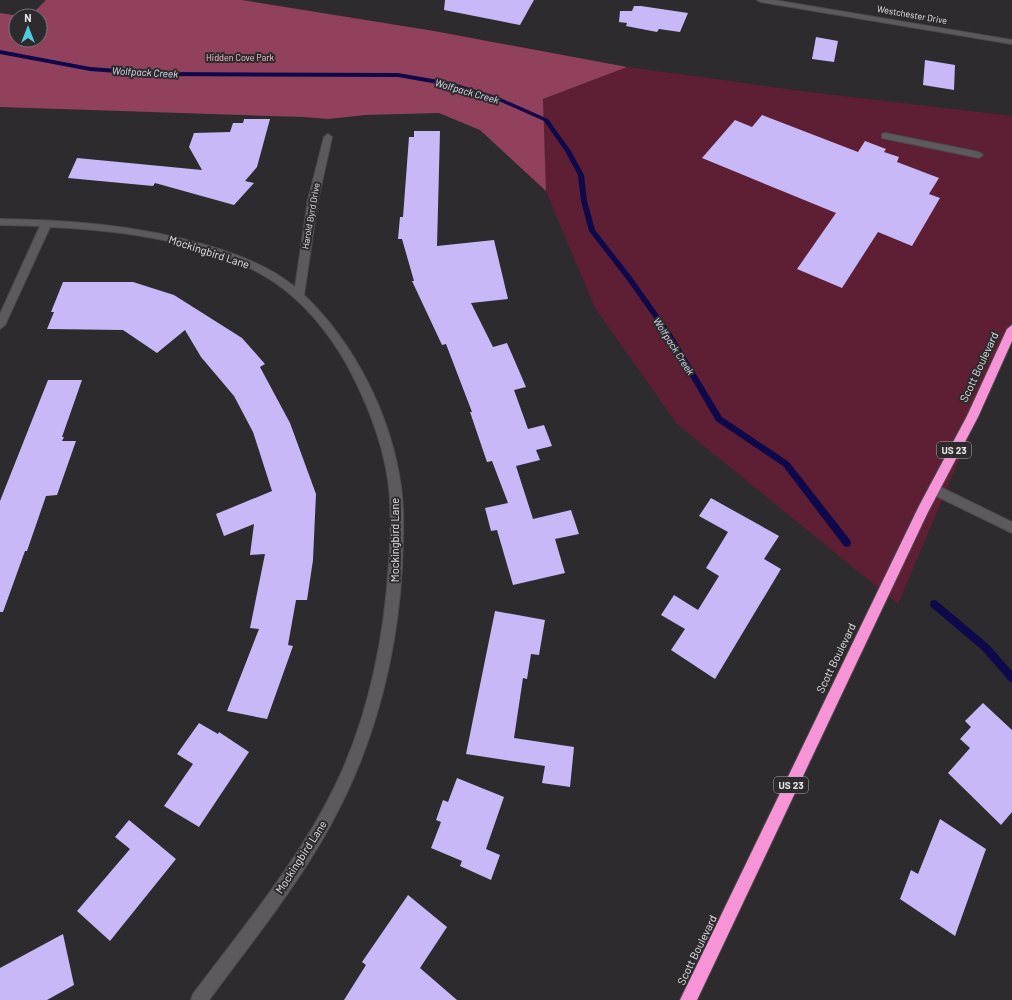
<svg xmlns="http://www.w3.org/2000/svg" width="1012" height="1000" font-family="Barlow,sans-serif">
<style>
.green{fill:#5e1f35}
.forest{fill:#92415c}
.lines{fill:none;stroke-linecap:round;stroke-linejoin:round}
.stream{fill:#0e094b;fill-rule:evenodd}
.building{fill:#c8b8f8}
.lane-casing{stroke:#4b494c;stroke-width:2}
.street-casing{stroke:#4b494c;stroke-width:2}
.highway-casing{stroke:#4b494c;stroke-width:2}
.lane{fill:#5c5a5d;fill-rule:evenodd}
.street{fill:#5c5a5d;fill-rule:evenodd}
.highway{fill:#f694d7;fill-rule:evenodd}
.labels{text-anchor:middle;stroke-width:4;stroke-linejoin:round;paint-order:stroke}
.far-street-label{font-size:9px;fill:#e4e3e5;stroke:#2d2b2d}
.far-park-label{font-size:9px;fill:#f4c4d0;stroke:#2d2b2d}
.far-water-label{font-size:10px;font-style:italic;fill:#dbe0f5;stroke:#2d2b2d}
.shield{fill:#2d2b2d;stroke:#adacae;stroke-width:1}
.shield-label{font-size:10px;font-weight:bold;fill:#e4e3e5}
.street-label{font-size:11px;fill:#e4e3e5;stroke:#2d2b2d}
</style>
<rect width="100%" height="100%" fill="#2d2b2d"/>
<polygon class="green" points="627,67 809,92 1012,116 1012,335 898,604 677,424 595,308 546,191 543,99"/>
<polygon class="forest" points="46,0 242,0 434,31 627,67 543,99 546,191 480,130 439,113 365,115 328,119 303,117 0,107 0,13 19,16 16,16 16,40 40,40 40,16 30,16"/>
<g class="lines">
<g class="stream">
<polygon points="0,50 90,67 160,72 398,73 450,82 496,96 548,119 571,151 584,175 587,201 595,230 631,276 670,331 722,417 789,462 850,540 851,543 850,546 847,547 844,546 783,466 716,421 666,335 627,280 589,231 581,201 578,175 565,151 544,121 492,98 449,86 398,77 160,76 90,71 0,54"/>
<polygon points="934,600 937,601 988,644 1012,671 1012,682 1009,681 982,650 931,607 930,604 931,601"/>
</g>
</g>
<g class="building">
<polygon points="445,0 534,0 520,25 444,10"/>
<polygon points="634,6 641,6 688,13 680,32 659,29 657,32 626,26 627,23 619,22 620,11 632,11"/>
<polygon points="816,37 838,41 834,62 812,59"/>
<polygon points="925,60 955,65 954,90 923,85"/>
<polygon points="762,115 858,152 865,141 886,149 884,152 899,157 897,162 939,178 929,194 940,198 912,246 878,232 842,288 797,269 836,213 702,158 735,120 752,127"/>
<polygon points="244,119 270,119 257,167 245,181 254,183 234,205 155,183 153,186 68,178 77,158 202,170 189,147 194,133 230,132 233,123 243,123"/>
<polygon points="414,131 440,131 437,246 494,240 508,299 471,303 493,347 507,343 526,387 514,390 528,429 544,425 552,446 536,450 540,460 516,466 533,519 571,510 579,534 555,539 565,573 513,585 497,530 491,531 485,508 508,503 492,461 487,462 470,412 472,412 446,344 442,345 412,281 414,281 402,239 398,239 400,217 403,217 409,137 414,137"/>
<polygon points="63,282 133,282 174,295 242,338 265,364 260,367 290,423 316,494 313,560 307,600 296,600 288,645 293,646 267,719 227,711 259,629 250,628 265,554 250,555 254,524 224,536 216,514 272,491 253,432 234,396 201,357 185,330 157,353 123,330 47,329 54,312 51,312"/>
<polygon points="48,380 82,380 62,437 64,437 62,441 76,441 57,495 46,496 27,551 25,551 3,612 0,612 0,501"/>
<polygon points="711,498 779,536 764,559 781,569 715,679 671,650 685,629 661,615 674,595 698,610 719,576 706,568 728,532 699,516"/>
<polygon points="495,611 545,620 539,655 531,654 527,679 523,678 514,738 574,747 570,787 542,783 545,766 466,754"/>
<polygon points="983,703 1012,730 1012,812 1001,825 948,773 970,748 960,739 971,727 965,721"/>
<polygon points="199,723 218,734 219,732 249,752 199,827 164,806 193,764 177,754"/>
<polygon points="457,778 504,797 486,849 500,855 491,880 460,866 462,861 431,848 441,822 436,820 443,800 448,802"/>
<polygon points="940,819 986,849 955,936 900,899 911,870 918,874"/>
<polygon points="129,820 176,859 110,941 77,911 130,849 115,837"/>
<polygon points="408,895 447,927 420,968 457,1000 344,1000 366,965 362,962"/>
<polygon points="63,934 74,985 47,1000 0,1000 0,968"/>
</g>
<g class="lines">
<defs>
<g id="lane">
<polygon points="885,133 979,152 983,155 979,158 882,138 882,134"/>
<polygon points="934,484 1012,522 1012,533 930,493 928,489 930,485"/>
</g>
<g id="street">
<polygon points="757,0 774,0 1012,40 1012,44 761,2"/>
<path d="M 328,134 L 332,137 L 318,200 L 304,295 C 354,343 389,412 400,480 C 405,509 403,538 402,567 C 397,658 374,746 330,826 C 296,888 251,943 209,1000 L 191,1000 L 193,994 C 244,926 299,861 336,784 C 369,715 384,639 389,563 C 391,536 392,507 388,480 C 382,439 366,400 346,363 C 328,332 305,303 274,282 C 215,242 120,230 50,227 L 5,325 L 0,329 L 0,314 L 40,226 L 0,225 L 0,219 C 68,220 135,225 202,244 C 235,253 268,265 295,287 L 308,200 L 324,137 Z"/>
</g>
<polygon id="highway" points="1012,325 1012,341 978,417 927,514 697,1000 680,1000 919,506 967,416 1007,329"/>
</defs>
<use href="#lane" class="lane-casing"/>
<use href="#street" class="street-casing"/>
<use href="#highway" class="highway-casing"/>
<use href="#lane" class="lane"/>
<use href="#street" class="street"/>
<use href="#highway" class="highway"/>
</g>
<g class="labels">
<g class="far-street-label">
<text transform="translate(912 15) rotate(10)" y="3">Westchester Drive</text>
<text transform="translate(311 216) rotate(-80)" y="3">Harold Byrd Drive</text>
</g>
<g class="far-park-label">
<text x="240" y="61">Hidden Cove Park</text>
</g>
<g class="far-water-label">
<text transform="translate(145 72) rotate(3)" y="4">Wolfpack Creek</text>
<text transform="translate(467 91) rotate(16)" y="4">Wolfpack Creek</text>
<text transform="translate(674 346) rotate(57)" y="4">Wolfpack Creek</text>
</g>
<g class="shield">
<rect x="937" y="442" width="34" height="16" rx="3"/>
<rect x="774" y="777" width="34" height="16" rx="3"/>
</g>
<g class="shield-label">
<text x="954" y="454">US 23</text>
<text x="791" y="789">US 23</text>
</g>
<g class="street-label">
<text transform="translate(209 252) rotate(18)" y="4">Mockingbird Lane</text>
<text transform="translate(979 367) rotate(-65)" y="4">Scott Boulevard</text>
<text transform="translate(395 540) rotate(-90)" y="4">Mockingbird Lane</text>
<text transform="translate(836 658) rotate(-64)" y="4">Scott Boulevard</text>
<text transform="translate(301 857) rotate(-57)" y="4">Mockingbird Lane</text>
<text transform="translate(697 950) rotate(-64)" y="4">Scott Boulevard</text>
</g>
</g>
<g transform="translate(28 28)"><circle r="19" fill="#2d2b2d" stroke="#767577"/>
<path d="M0-3L7 15L0 10L-7 15Z" fill="#53cadc"/>
<text y="-6" font-size="11" font-weight="bold" text-anchor="middle" fill="#e4e3e5">N</text>
</g>
</svg>
